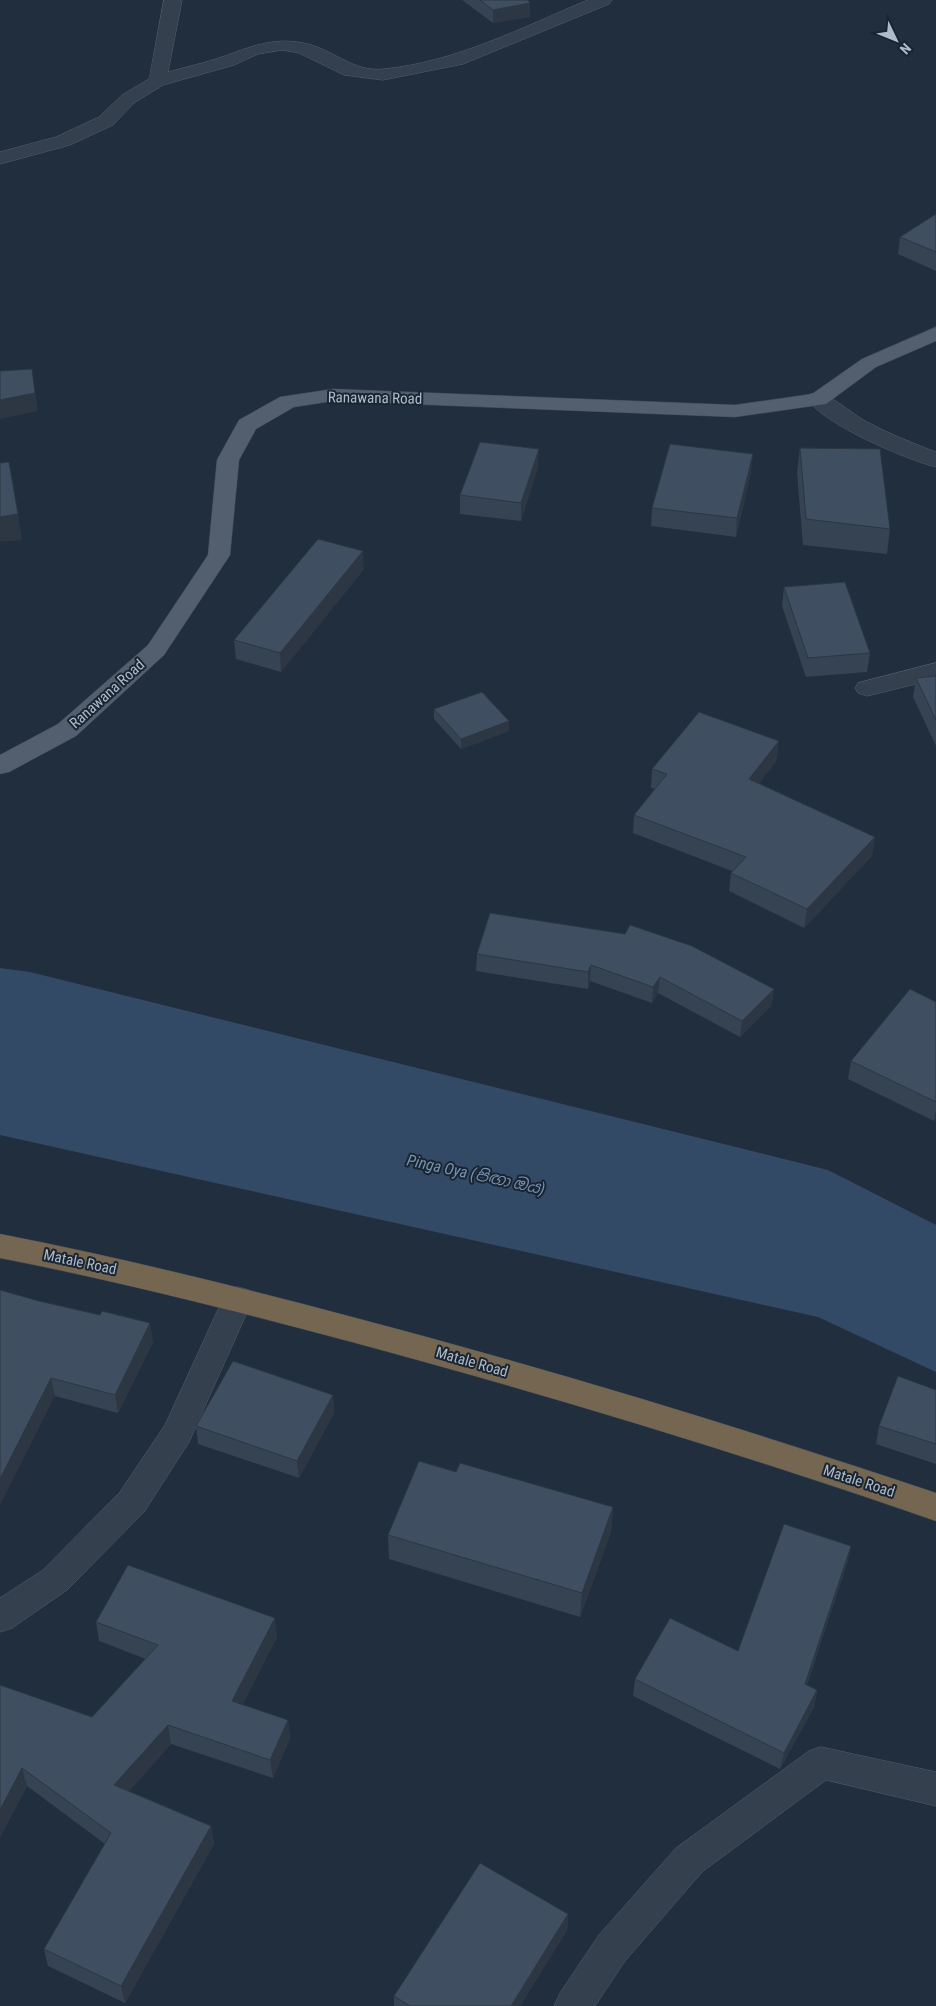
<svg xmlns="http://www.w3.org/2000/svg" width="936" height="2006" font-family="'Roboto Condensed','Noto Sans Sinhala',sans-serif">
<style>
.water{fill:#334a67}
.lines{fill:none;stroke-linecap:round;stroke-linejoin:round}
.minor-casing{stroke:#535e6b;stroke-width:1}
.major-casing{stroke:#3e4956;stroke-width:1}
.highway-casing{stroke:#404b58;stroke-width:1}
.minor{fill:#35404e;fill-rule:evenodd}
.major{fill:#535f6e;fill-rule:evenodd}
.highway{fill:#746651;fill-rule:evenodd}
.wall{fill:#364353}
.shaded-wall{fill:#2c3743}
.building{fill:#3f4e60;stroke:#2c3743}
.labels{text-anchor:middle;stroke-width:4;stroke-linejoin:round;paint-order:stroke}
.street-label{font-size:15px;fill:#b0bbc9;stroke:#1a2532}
.water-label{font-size:16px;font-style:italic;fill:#7592b4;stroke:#1a2532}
</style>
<rect width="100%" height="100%" fill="#212e3e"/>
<polygon class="water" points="0,968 30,972 828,1170 936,1225 936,1372 818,1317 0,1135"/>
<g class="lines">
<defs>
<g id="minor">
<path d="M 164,0 L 182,0 L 168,72 C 186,67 205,63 222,57 C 250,47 273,37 303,43 C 332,48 353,73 384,69 C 456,62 523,27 588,0 L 612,0 L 609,4 L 463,64 L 383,80 L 344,75 L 299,53 L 282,50 L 258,54 L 234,65 L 163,85 L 134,103 L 113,125 L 70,145 L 0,164 L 0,152 L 56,137 L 99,117 L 122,95 L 149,79 Z"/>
<path d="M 818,393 C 834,397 850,412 865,421 C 887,433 912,443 936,452 L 936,467 C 905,459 825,425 807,399 L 810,394 Z"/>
<polygon points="936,663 936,679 867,696 858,693 855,688 858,683"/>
<polygon points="238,1287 249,1290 253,1299 189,1442 144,1512 67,1590 12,1628 0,1632 0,1598 43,1570 120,1492 165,1425 227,1290"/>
<polygon points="821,1747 936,1772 936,1806 826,1780 702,1872 625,1961 595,2006 554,2006 560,1993 599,1935 676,1848 809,1751"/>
</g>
<polygon id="major" points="936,327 936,341 876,367 826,404 735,417 333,401 294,407 256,429 239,460 230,555 164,655 76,736 9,772 0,774 0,755 58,724 148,645 208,555 217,460 239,420 280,397 333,389 735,405 812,394 862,359"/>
<path id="highway" d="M 0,1234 C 118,1257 235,1286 352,1317 C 549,1369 743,1428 936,1493 L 936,1521 C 743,1454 549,1395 352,1342 C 235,1311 119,1281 0,1258 Z"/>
</defs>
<use href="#minor" class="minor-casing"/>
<use href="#major" class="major-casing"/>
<use href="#highway" class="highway-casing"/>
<use href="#minor" class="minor"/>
<use href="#major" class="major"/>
<use href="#highway" class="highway"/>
</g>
<g class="wall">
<polygon points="462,0 528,0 530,17 493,23"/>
<polygon points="936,214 936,271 898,254 900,237"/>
<polygon points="800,448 890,529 887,554 803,545 797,473"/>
<polygon points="538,467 521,521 460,514 460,495"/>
<polygon points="751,472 736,537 651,526 652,508"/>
<polygon points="364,569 281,672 236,659 234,640"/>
<polygon points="784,587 870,653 867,672 806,677 782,606"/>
<polygon points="936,676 936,746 913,697 916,678"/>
<polygon points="434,709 509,721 509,731 461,749 434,719"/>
<polygon points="777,760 759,783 875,837 872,856 804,928 729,891 731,873 732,871 633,833 634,815 655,789 651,788 652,769"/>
<polygon points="490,913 774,989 771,1006 740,1037 658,993 652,1003 590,981 588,989 476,971 477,954"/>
<polygon points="936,1002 936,1118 934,1121 848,1079 851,1061"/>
<polygon points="0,1290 153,1342 118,1413 55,1396"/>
<polygon points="936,1390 936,1464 876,1444 879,1426"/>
<polygon points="333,1395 334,1413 299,1478 198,1444 196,1426"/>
<polygon points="456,1472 613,1507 611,1532 580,1617 389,1559 388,1535"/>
<polygon points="851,1546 847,1564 807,1685 817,1690 814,1707 780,1769 633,1696 635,1679 738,1651"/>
<polygon points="96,1622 277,1637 242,1705 288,1720 290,1738 273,1778 171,1744 129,1791 211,1826 214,1844 125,2003 48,1966 44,1949 105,1844 27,1786 0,1837 0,1685 92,1717 146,1659 99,1641"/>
<polygon points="568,1914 567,1930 520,2006 394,2006 394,1996"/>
</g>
<g class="shaded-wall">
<polygon points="530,3 530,17 493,23 493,10"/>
<polygon points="32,369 38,411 0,419 0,400"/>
<polygon points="539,449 538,467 521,521 521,503"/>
<polygon points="753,454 751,472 736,537 737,518"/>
<polygon points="18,514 22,540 0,542 0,517"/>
<polygon points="363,551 364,569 281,672 280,653"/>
<polygon points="509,721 509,731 461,749 461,739"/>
<polygon points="779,741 777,760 747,798 749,779"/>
<polygon points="875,837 872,856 804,928 807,909"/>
<polygon points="591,965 590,981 588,989 588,972"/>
<polygon points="660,977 658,993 652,1003 653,987"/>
<polygon points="774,989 771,1006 740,1037 742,1021"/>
<polygon points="936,1110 936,1118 934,1121"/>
<polygon points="150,1323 153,1342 118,1413 115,1395"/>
<polygon points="51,1378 55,1396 0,1505 0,1479"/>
<polygon points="333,1395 334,1413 299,1478 297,1461"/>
<polygon points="613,1507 611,1532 580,1617 582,1593"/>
<polygon points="851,1546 847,1564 801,1701 805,1684"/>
<polygon points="275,1618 277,1637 234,1720 232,1701"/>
<polygon points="817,1690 814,1707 780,1769 784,1753"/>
<polygon points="288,1720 290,1738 273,1778 270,1760"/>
<polygon points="168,1725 171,1744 118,1803 114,1785"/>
<polygon points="22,1768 27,1786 0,1837 0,1810"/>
<polygon points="211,1826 214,1844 125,2003 121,1986"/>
<polygon points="568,1914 567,1930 520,2006 511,2006"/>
</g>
<g class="building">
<polygon points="480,0 528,0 530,3 493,10"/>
<polygon points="936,214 936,252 900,237"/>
<polygon points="32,369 35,393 0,400 0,371"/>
<polygon points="480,442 539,449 521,503 460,495"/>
<polygon points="670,444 753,454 737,518 652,508"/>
<polygon points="800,448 880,449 890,529 806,519"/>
<polygon points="9,462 18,514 0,517 0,463"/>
<polygon points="318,539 363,551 280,653 234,640"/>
<polygon points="845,582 870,653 808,658 784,587"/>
<polygon points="936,676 936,720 916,678"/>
<polygon points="482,692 509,721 461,739 434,709"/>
<polygon points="699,712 779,741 749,779 875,837 807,909 731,873 746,857 634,815 667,774 652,769"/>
<polygon points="490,913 625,934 630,925 692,946 774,989 742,1021 660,977 653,987 591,965 588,972 477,954"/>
<polygon points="910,989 936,1002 936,1102 851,1061"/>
<polygon points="0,1290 39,1301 100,1315 102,1311 150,1323 115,1395 51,1378 0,1479"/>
<polygon points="233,1361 333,1395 297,1461 196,1426"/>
<polygon points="898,1376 936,1390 936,1444 879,1426"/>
<polygon points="419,1461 456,1472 460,1463 613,1507 582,1593 388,1535"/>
<polygon points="784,1524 851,1546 805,1684 817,1690 784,1753 635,1679 670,1618 738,1651"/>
<polygon points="128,1565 275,1618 232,1701 288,1720 270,1760 168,1725 114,1785 211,1826 121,1986 44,1949 111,1833 22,1768 0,1810 0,1685 92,1717 158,1645 96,1622"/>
<polygon points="480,1863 568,1914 511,2006 410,2006 394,1996"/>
</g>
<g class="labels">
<g class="street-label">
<text transform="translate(375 398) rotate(1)" y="5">Ranawana Road</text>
<text transform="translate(107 694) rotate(-42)" y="5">Ranawana Road</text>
<text transform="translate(80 1262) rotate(12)" y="5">Matale Road</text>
<text transform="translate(472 1362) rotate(16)" y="5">Matale Road</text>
<text transform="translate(859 1481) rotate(18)" y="5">Matale Road</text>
</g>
<g class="water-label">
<text transform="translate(476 1174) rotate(12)" y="6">Pinga Oya (පිඟා ඔය)</text>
</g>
</g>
<g transform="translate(896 40) rotate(133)" stroke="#1a2532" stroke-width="4" paint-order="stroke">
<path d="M0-4L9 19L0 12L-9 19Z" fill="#b0bbc9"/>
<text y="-8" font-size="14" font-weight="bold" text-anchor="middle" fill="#b0bbc9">N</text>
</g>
</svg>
